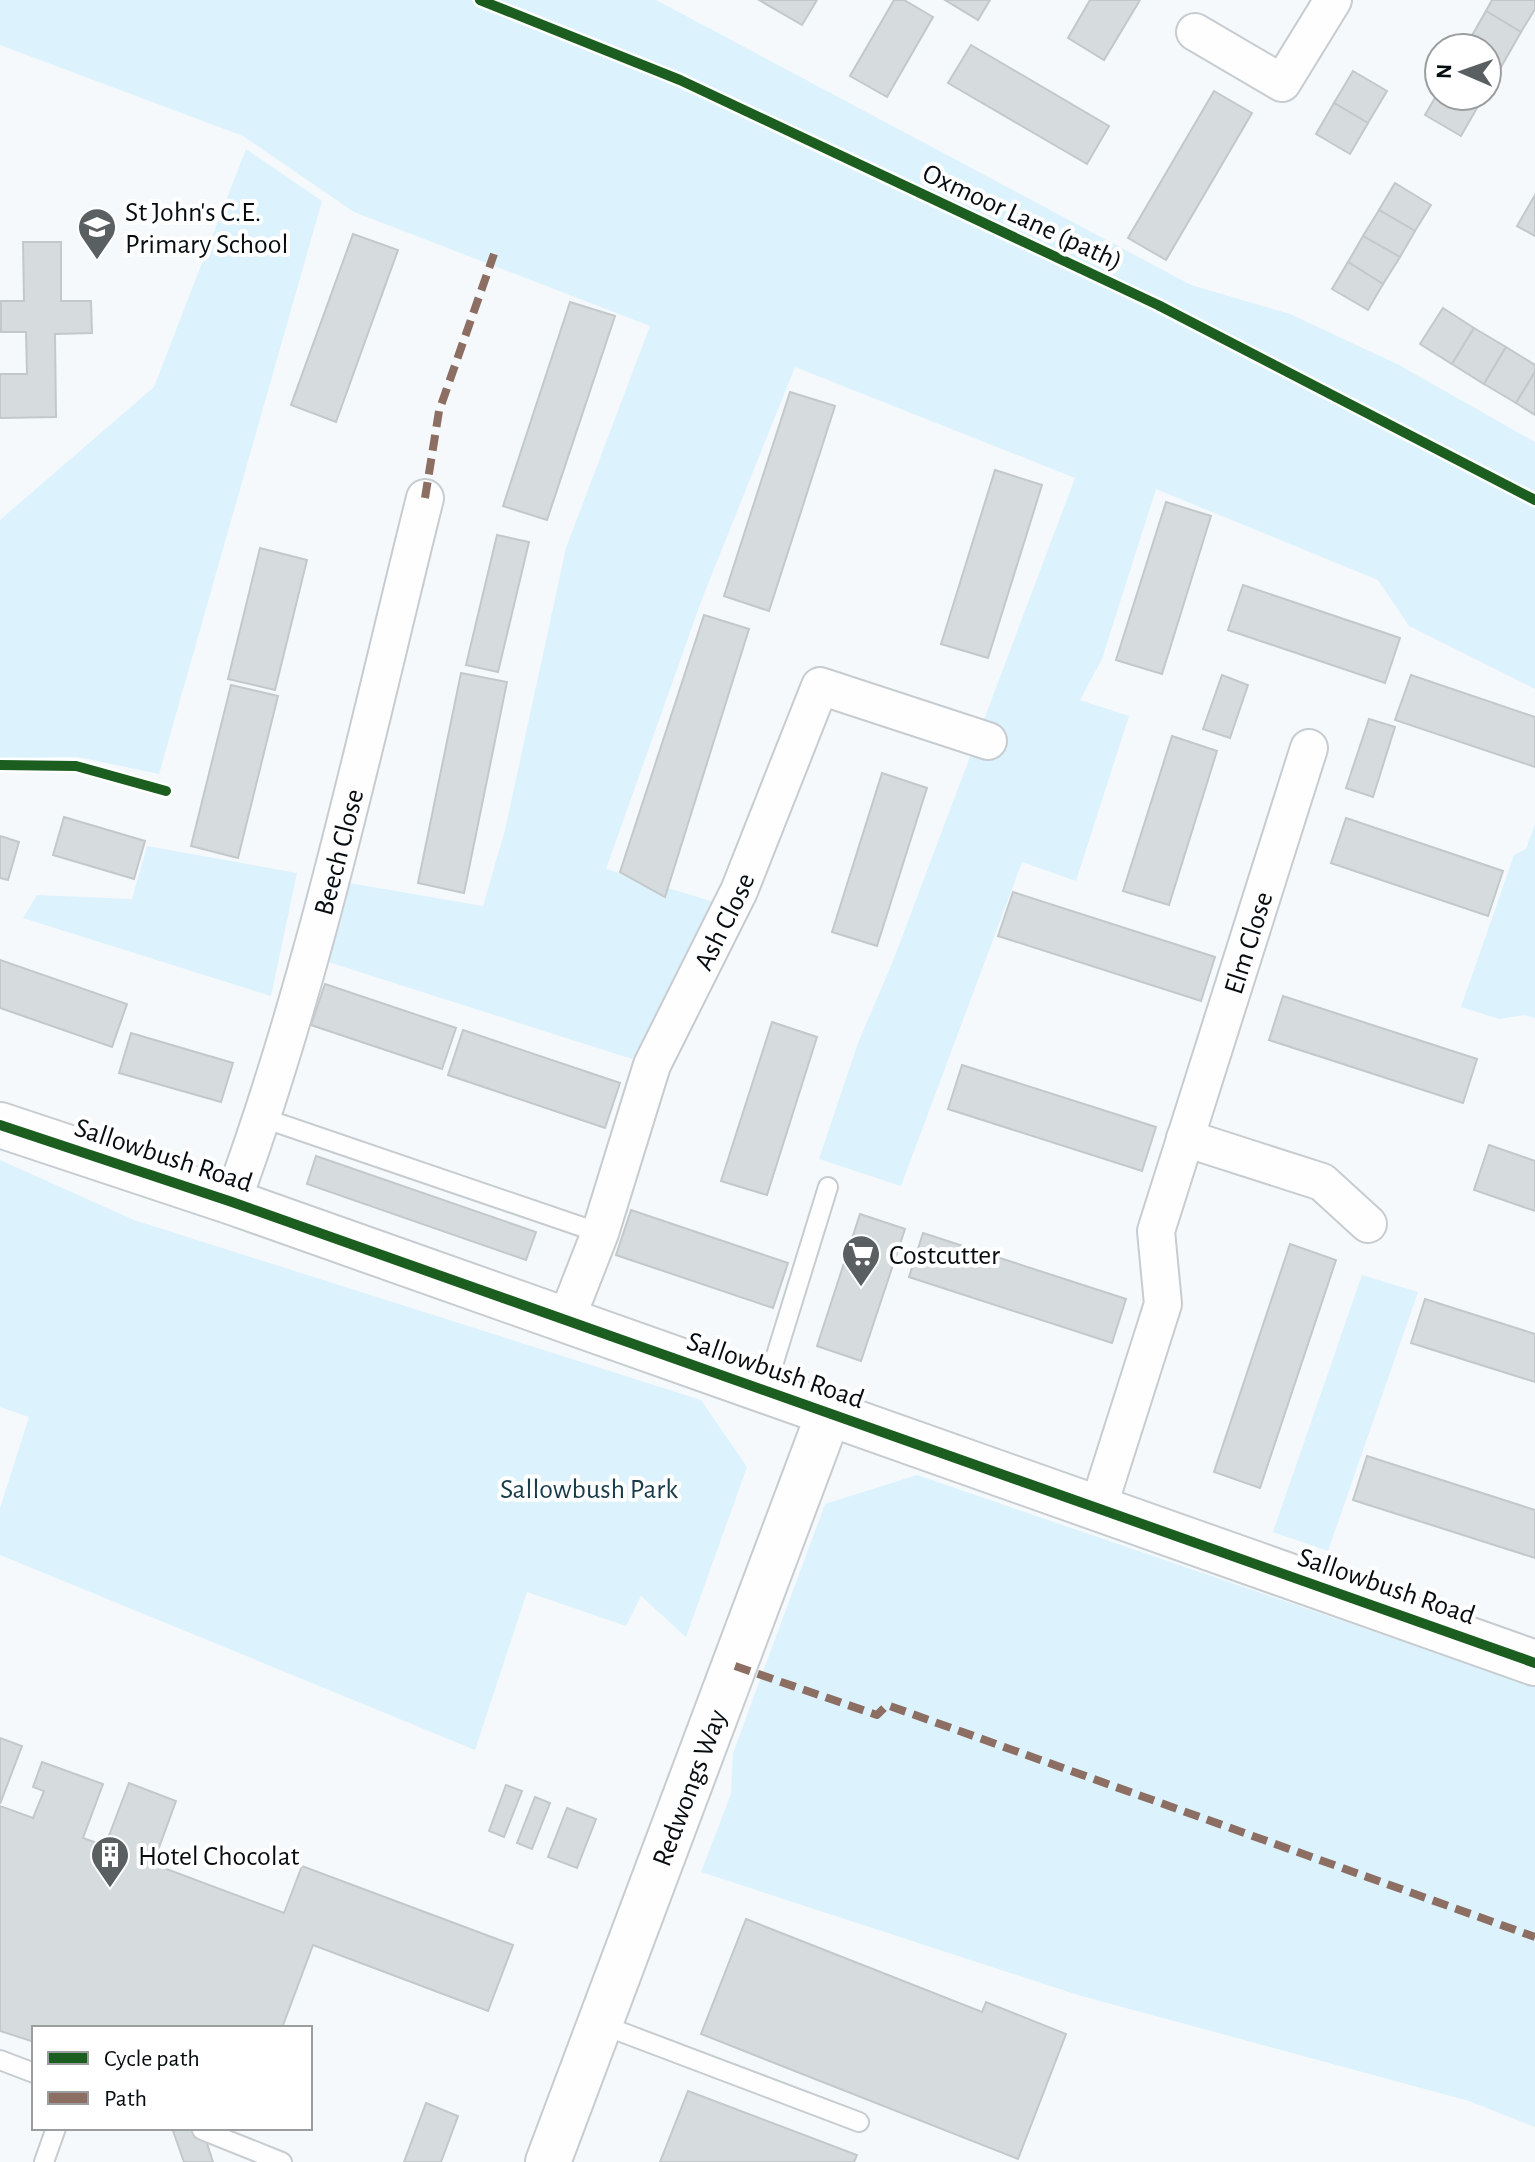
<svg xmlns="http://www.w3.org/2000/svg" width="1535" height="2162" font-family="'Alegreya Sans',sans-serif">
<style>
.green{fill:#dcf2fd}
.building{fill:#d6dbde;stroke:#c3c9cb;stroke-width:2}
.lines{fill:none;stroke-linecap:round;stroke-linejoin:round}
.service-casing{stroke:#c7ccd0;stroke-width:22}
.minor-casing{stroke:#c7ccd0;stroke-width:40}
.tertiary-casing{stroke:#c7ccd0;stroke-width:48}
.service{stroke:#fefefe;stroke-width:18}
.minor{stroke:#fefefe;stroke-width:36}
.tertiary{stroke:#fefefe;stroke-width:44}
.quiet{stroke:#8d6e63;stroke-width:8;stroke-dasharray:16 8;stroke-linecap:butt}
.cycleway-casing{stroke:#fff;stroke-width:15}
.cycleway{stroke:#1b5e20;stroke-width:10}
.labels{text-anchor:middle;stroke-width:8;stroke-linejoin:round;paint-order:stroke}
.poi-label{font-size:28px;fill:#060c10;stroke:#fff;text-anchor:start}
.street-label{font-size:28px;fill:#060c10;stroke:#fff}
.park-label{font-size:28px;fill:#193c4b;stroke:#fff}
</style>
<rect width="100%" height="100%" fill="#f5f9fb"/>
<g class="green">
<polygon points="0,0 656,0 1191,285 1290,314 1399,365 1535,442 1535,689 1409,626 1378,580 1156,489 1102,659 1080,700 1129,716 1076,881 1022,862 901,1186 819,1159 858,1043 893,961 1075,478 795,367 702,599 606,869 717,903 632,1059 322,960 349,883 483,906 505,830 566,548 650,326 354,212 243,136 0,45"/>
<polygon points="246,149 322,201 159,774 78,757 0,758 0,520 154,387"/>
<polygon points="1535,824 1535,1018 1525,1015 1499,1019 1461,1007 1514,855 1526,849"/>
<polygon points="147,846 297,873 271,996 23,918 37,895 132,899"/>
<polygon points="0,1160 134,1220 701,1400 747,1467 686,1637 641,1596 626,1626 527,1592 475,1750 0,1555 0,1508 29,1417 0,1407"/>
<polygon points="1362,1275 1418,1292 1328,1551 1273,1532"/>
<polygon points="917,1475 1535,1687 1535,2127 1469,2101 1078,1995 701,1872 731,1794 733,1753 825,1504"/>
</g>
<g class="building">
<polygon points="759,0 817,0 802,25"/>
<polygon points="894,0 904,0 933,17 887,97 850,76"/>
<polygon points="945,0 990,0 978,20"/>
<polygon points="1090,0 1140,0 1104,60 1068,38"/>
<polygon points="1492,0 1535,0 1535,9 1521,32 1486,11"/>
<polygon points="1486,11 1521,32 1501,67 1487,58 1487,48 1466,46"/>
<polygon points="971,45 1109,126 1087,164 948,83"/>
<polygon points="1487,58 1501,67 1487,90"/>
<polygon points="1353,71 1387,91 1368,123 1334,103"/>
<polygon points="1214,91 1252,113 1166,260 1128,238"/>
<polygon points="1439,91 1439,96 1472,96 1481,101 1461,136 1425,115"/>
<polygon points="1334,103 1368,123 1350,154 1316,134"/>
<polygon points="1395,183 1431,205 1415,231 1379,210"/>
<polygon points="1535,195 1535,236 1517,226"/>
<polygon points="1379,210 1415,231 1400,257 1363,236"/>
<polygon points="353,234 398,250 336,422 291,405"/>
<polygon points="1363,236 1400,257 1383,284 1348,262"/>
<polygon points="23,242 61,242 61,301 91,301 92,333 55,334 56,417 0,418 0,374 27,374 26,332 1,332 1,301 24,301"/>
<polygon points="1348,262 1383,284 1368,310 1332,289"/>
<polygon points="570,302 615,316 547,520 503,506"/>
<polygon points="1443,308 1474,328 1452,364 1420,344"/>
<polygon points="1474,328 1506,347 1484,384 1452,364"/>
<polygon points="1506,347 1535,365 1535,372 1516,403 1484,384"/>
<polygon points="1535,372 1535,415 1516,403"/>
<polygon points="790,392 835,406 769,611 724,596"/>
<polygon points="995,470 1042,485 988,658 941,644"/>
<polygon points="1166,502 1211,516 1162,674 1116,660"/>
<polygon points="497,535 529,542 498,672 466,665"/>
<polygon points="260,548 307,560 275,690 228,679"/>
<polygon points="1243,585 1400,638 1385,683 1228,630"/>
<polygon points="704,615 749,629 665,897 620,872"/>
<polygon points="461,673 507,682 464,893 418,883"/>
<polygon points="1222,675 1248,685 1230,738 1203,729"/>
<polygon points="1411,675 1535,717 1535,767 1395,720"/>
<polygon points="231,685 278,696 238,858 191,846"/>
<polygon points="1369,719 1395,727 1373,797 1346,788"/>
<polygon points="1172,736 1217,751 1169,905 1123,891"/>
<polygon points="882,773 927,788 877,946 832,932"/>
<polygon points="64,817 145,841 134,879 53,855"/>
<polygon points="1346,818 1503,871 1488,916 1331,863"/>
<polygon points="0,836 19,842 8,880 0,878"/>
<polygon points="1013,892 1215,957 1201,1001 998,936"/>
<polygon points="0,960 127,1004 112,1047 0,1008"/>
<polygon points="325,984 456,1028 442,1069 311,1025"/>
<polygon points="1283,996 1477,1059 1463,1103 1269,1040"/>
<polygon points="772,1022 817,1037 767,1195 721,1181"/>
<polygon points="463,1030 620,1083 605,1128 448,1075"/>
<polygon points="131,1033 233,1063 221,1102 119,1073"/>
<polygon points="962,1065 1156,1127 1142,1171 948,1109"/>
<polygon points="1489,1145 1535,1161 1535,1211 1474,1190"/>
<polygon points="316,1156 536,1232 526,1260 307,1184"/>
<polygon points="631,1210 788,1263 773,1308 616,1255"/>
<polygon points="860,1214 905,1229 861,1361 817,1346"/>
<polygon points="923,1233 1126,1299 1112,1343 909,1277"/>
<polygon points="1290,1244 1336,1260 1260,1488 1214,1472"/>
<polygon points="1425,1299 1535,1334 1535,1382 1411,1343"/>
<polygon points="1367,1456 1535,1510 1535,1558 1353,1500"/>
<polygon points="0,1738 22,1746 0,1804"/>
<polygon points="42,1762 103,1784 83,1838 105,1846 129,1783 176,1801 153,1864 284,1913 302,1866 513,1945 488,2011 313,1945 282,2028 34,2028 34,2042 0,2031 0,1806 33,1818 44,1791 33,1787"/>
<polygon points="506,1785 522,1791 504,1837 489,1831"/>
<polygon points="535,1797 550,1803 532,1849 517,1843"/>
<polygon points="567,1808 596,1819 577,1868 548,1857"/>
<polygon points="746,1919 982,2012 986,2002 1066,2034 1018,2159 701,2034"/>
<polygon points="688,2091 857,2155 854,2162 660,2162"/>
<polygon points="426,2103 458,2116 441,2162 404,2162"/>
<polygon points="172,2128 202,2128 213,2162 184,2162"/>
</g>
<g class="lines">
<defs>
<g id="service">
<polyline points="263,1118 600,1233"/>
<polyline points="765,1391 828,1187"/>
<polyline points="600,2024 859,2122"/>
<polyline points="0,2060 34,2073"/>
<polyline points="202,2130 282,2162"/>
<polyline points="44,2162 56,2128"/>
</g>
<g id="minor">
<polyline points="1195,32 1282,83 1333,0"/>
<polyline points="1185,1138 1322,1182 1368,1224"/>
<path id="s1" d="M 232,1202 C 316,974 366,733 425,498"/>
<path id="s2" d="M 566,1320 L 600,1233 L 652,1065 L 739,891 L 820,686 L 988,741"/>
<path id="s3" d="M 1098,1508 L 1163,1304 L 1156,1231 L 1309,748"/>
</g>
<g id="tertiary">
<polyline points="0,1125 232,1202 1535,1663"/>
<path id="s4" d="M 548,2162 L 829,1413"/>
</g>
</defs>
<use href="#service" class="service-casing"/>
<use href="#minor" class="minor-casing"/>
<use href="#tertiary" class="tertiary-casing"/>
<use href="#service" class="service"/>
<use href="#minor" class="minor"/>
<use href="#tertiary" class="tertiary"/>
<g class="quiet">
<polyline points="425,498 439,411 494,254"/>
<polyline points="735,1666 877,1715 887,1705 1535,1937"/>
</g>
<defs>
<g id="cycleway">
<polyline points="480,0 680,80 1158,305 1535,500"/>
<polyline points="0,765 76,766 166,791"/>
<polyline points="0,1125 232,1202 1535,1663"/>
</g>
</defs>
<use href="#cycleway" class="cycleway-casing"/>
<use href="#cycleway" class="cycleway"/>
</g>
<defs>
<symbol id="school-pin" viewBox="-11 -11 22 30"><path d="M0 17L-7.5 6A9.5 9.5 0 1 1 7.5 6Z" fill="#5a5f62" stroke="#fff"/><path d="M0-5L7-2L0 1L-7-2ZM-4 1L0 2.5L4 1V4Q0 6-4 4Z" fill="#fff"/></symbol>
<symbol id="supermarket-pin" viewBox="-11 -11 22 30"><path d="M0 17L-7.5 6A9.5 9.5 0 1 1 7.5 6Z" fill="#5a5f62" stroke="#fff"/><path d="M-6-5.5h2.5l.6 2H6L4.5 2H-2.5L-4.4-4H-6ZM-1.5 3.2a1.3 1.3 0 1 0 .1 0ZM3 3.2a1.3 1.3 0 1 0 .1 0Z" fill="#fff"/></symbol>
<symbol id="building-pin" viewBox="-11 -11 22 30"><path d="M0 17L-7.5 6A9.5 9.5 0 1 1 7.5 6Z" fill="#5a5f62" stroke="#fff"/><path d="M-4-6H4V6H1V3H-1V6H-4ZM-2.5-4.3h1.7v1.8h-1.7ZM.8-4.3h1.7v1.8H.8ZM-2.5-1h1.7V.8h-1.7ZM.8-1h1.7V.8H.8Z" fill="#fff"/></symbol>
</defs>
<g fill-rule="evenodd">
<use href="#school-pin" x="75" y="205" width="44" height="60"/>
<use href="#supermarket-pin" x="839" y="1232" width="44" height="60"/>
<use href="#building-pin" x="88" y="1833" width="44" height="60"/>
</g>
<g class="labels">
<g class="poi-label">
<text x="125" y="221">St John's C.E.<tspan x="125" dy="32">Primary School</tspan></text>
<text x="889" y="1264">Costcutter</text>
<text x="138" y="1865">Hotel Chocolat</text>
</g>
<g class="street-label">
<text transform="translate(1023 216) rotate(25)" y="10">Oxmoor Lane (path)</text>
<text dy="10" stroke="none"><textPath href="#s1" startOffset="366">Beech Close</textPath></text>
<text dy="10" stroke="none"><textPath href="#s2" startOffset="430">Ash Close</textPath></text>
<text dy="10" stroke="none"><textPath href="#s3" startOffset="590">Elm Close</textPath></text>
<text transform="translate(164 1154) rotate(18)" y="10">Sallowbush Road</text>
<text transform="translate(776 1369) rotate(19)" y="10">Sallowbush Road</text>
<text transform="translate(1387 1585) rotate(19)" y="10">Sallowbush Road</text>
<text dy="10" stroke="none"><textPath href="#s4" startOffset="400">Redwongs Way</textPath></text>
</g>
<g class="park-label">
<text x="589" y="1498">Sallowbush Park</text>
</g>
</g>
<rect x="32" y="2026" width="280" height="104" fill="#ffffff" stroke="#9b9e9f" stroke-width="2"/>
<rect x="48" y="2052" width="40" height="12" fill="#1b5e20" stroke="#9b9e9f" stroke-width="2"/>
<text x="104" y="2066" font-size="24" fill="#060c10">Cycle path</text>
<rect x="48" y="2092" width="40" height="12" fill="#8d6e63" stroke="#9b9e9f" stroke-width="2"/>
<text x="104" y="2106" font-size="24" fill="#060c10">Path</text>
<g transform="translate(1463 72) rotate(272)"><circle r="38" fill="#ffffff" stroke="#9b9e9f" stroke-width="2"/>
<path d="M0-6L14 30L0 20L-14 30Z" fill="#5a5f62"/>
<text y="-12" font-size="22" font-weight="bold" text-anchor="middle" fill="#060c10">N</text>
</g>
</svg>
